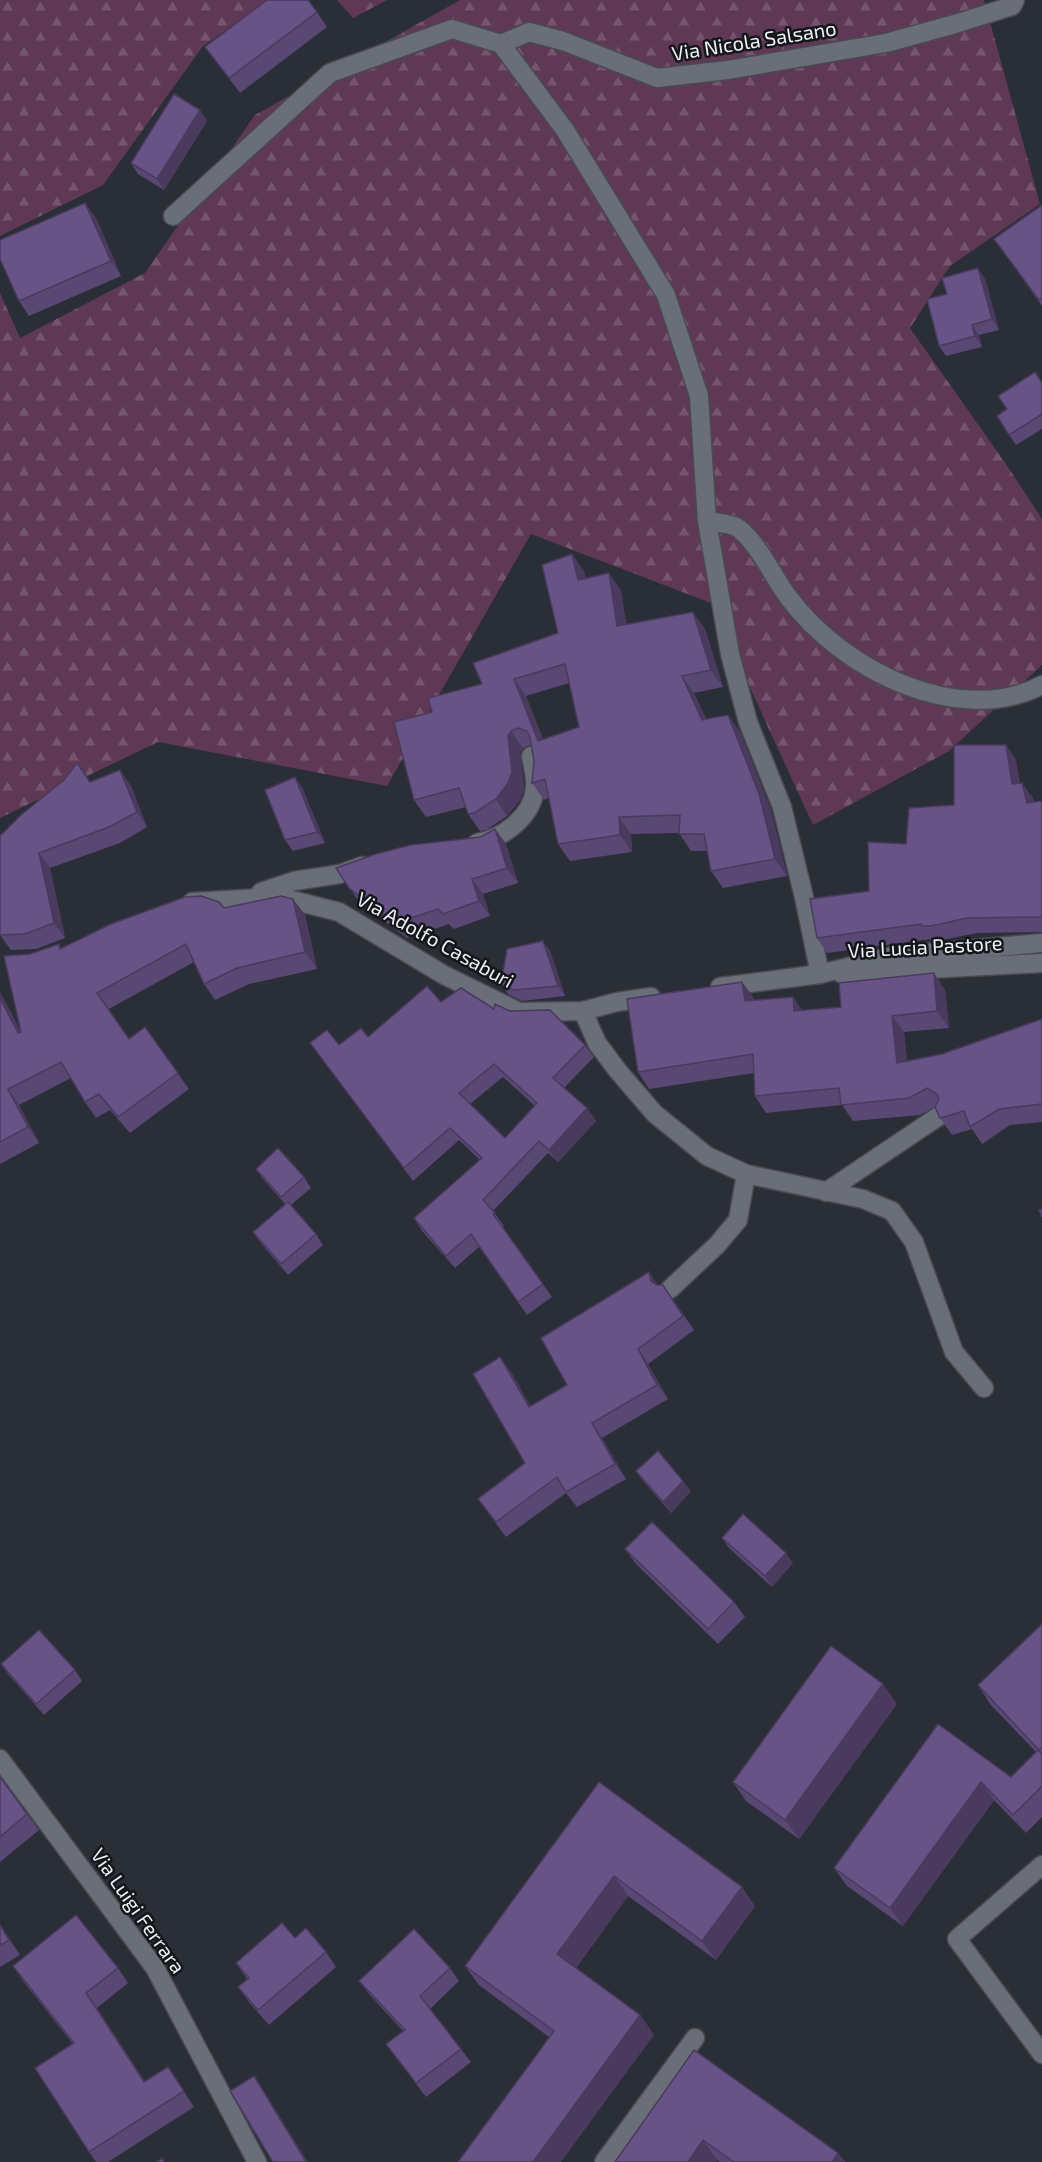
<svg xmlns="http://www.w3.org/2000/svg" width="1042" height="2162" font-family="'Exo 2',sans-serif">
<style>
.forest{fill:url(#forest-firs)}
.lines{fill:none;stroke-linecap:round;stroke-linejoin:round}
.minor-casing{stroke:#484b51;stroke-width:21}
.minor{stroke:#6a6e78;stroke-width:18}
.wall{fill:#594774;fill-rule:evenodd}
.shaded-wall{fill:#493a5e}
.building{fill:#685387;stroke:#493a5e;stroke-width:1.5;fill-rule:evenodd}
.labels{text-anchor:middle;stroke-width:5;stroke-linejoin:round;paint-order:stroke}
.street-label{font-size:20px;fill:#eef1f6;stroke:#14161a}
</style>
<defs>
<pattern id="forest-firs" width="22" height="20" patternUnits="userSpaceOnUse" patternTransform="scale(1.5)"><rect width="22" height="20" fill="#5e3855"/><path d="M5 1l3.5 6h-7zM16 11l3.5 6h-7z" fill="#75556e"/></pattern>
</defs>
<rect width="100%" height="100%" fill="#2a2e36"/>
<g class="forest">
<polygon points="0,0 270,0 203,46 103,185 0,236"/>
<polygon points="337,0 387,0 353,18"/>
<polygon points="460,0 984,0 1040,204 950,266 910,328 1008,467 1042,519 1042,665 949,751 813,825 711,603 531,534 387,786 158,742 0,818 0,293 20,338 145,273 255,115"/>
</g>
<g class="lines">
<defs>
<g id="minor">
<polyline points="501,44 529,32 563,41 657,78 728,70 886,43 955,24 1012,6 1015,0"/>
<polyline points="173,216 330,73 452,29 501,44 565,130 666,295 699,396 707,521 730,654 748,722 782,807 804,897 820,974"/>
<path d="M 707,521 C 716,523 731,523 738,528 C 759,544 773,577 789,598 C 841,668 957,729 1042,685"/>
<path d="M 477,843 C 502,839 532,817 535,789 C 536,778 533,767 531,756"/>
<polyline points="261,892 294,881 340,874 362,866"/>
<polyline points="192,902 280,897 339,912 444,975 519,1012 583,1011 617,1002 651,997"/>
<polyline points="842,974 877,976 928,969 1042,963"/>
<polyline points="720,987 820,974 893,956 1042,943"/>
<polyline points="583,1011 597,1043 618,1071 655,1114 707,1156 746,1174 863,1199 892,1211 914,1242 954,1352 984,1388"/>
<polyline points="826,1192 939,1116"/>
<polyline points="670,1289 717,1245 738,1220 746,1174"/>
<polyline points="0,1759 155,1968 257,2162"/>
<polyline points="1042,1865 957,1939 1042,2054"/>
<polyline points="604,2162 695,2038"/>
</g>
</defs>
<use href="#minor" class="minor-casing"/>
<use href="#minor" class="minor"/>
</g>
<g class="wall">
<polygon points="317,12 327,27 240,93 205,47"/>
<polygon points="207,121 164,190 138,174 131,163"/>
<polygon points="1042,205 1042,306 994,239"/>
<polygon points="96,218 121,276 29,316 19,301"/>
<polygon points="978,268 985,279 999,330 979,335 982,347 946,356 939,346 947,294"/>
<polygon points="1035,372 1042,382 1042,429 1016,445 1009,435 1007,409"/>
<path d="M 584,571 L 585,578 L 621,590 L 626,624 L 705,629 L 723,687 L 694,693 L 706,719 L 728,715 L 740,732 L 771,810 L 787,876 L 723,888 L 711,871 L 707,851 L 691,851 L 679,833 L 631,834 L 632,852 L 570,861 L 558,844 L 549,798 L 544,800 L 532,783 L 534,761 L 532,746 L 530,745 L 523,748 L 520,753 L 524,789 L 520,800 L 507,816 L 486,830 L 480,831 L 468,814 L 466,807 L 426,817 L 414,800 L 432,712 L 482,684 L 558,633 ZM 569,683 L 579,727 L 543,739 L 526,696 Z"/>
<polygon points="1006,745 1016,760 1020,784 1022,783 1033,798 1034,802 1042,801 1042,932 977,933 942,940 931,941 930,939 827,953 817,938 869,891 906,844 954,805"/>
<polygon points="90,782 131,786 147,827 120,843 50,868 65,938 36,949 11,950 0,935 22,814"/>
<polygon points="302,787 325,843 293,851 285,840"/>
<polygon points="495,829 506,844 518,883 483,894 490,916 454,929 449,924 407,938 360,903 336,868 481,837"/>
<polygon points="293,899 305,915 317,969 249,984 215,1000 204,984 194,962 109,1009 129,1039 145,1027 189,1089 130,1133 110,1110 96,1118 85,1102 71,1078 19,1105 39,1143 0,1164 0,992 21,1032 30,954 59,944 61,948 224,908"/>
<polygon points="550,951 565,996 522,1001 508,994 501,984"/>
<polygon points="945,990 949,1028 904,1032 907,1061 942,1054 1042,1019 1042,1122 1010,1125 982,1144 972,1129 952,1135 940,1118 935,1107 920,1115 853,1121 842,1105 766,1113 755,1096 754,1073 649,1089 638,1072 754,998 754,1000 793,997 802,1011 841,1007"/>
<path d="M 441,1002 L 494,1009 L 585,1045 L 594,1057 L 564,1088 L 587,1108 L 596,1121 L 558,1162 L 548,1153 L 493,1211 L 504,1226 L 502,1227 L 552,1297 L 527,1315 L 479,1247 L 455,1268 L 422,1231 L 414,1218 L 480,1160 L 459,1140 L 413,1181 L 310,1043 L 339,1045 L 368,1037 ZM 503,1077 L 535,1106 L 505,1138 L 470,1104 Z"/>
<polygon points="256,1169 304,1177 311,1188 291,1205 316,1234 323,1245 288,1275 260,1242 253,1232 285,1204 263,1179"/>
<polygon points="649,1272 657,1285 663,1285 694,1330 648,1364 668,1399 602,1438 626,1479 577,1507 566,1493 506,1537 478,1499 525,1463 511,1372 530,1406 567,1385"/>
<polygon points="636,1471 691,1491 671,1513 644,1482"/>
<polygon points="722,1538 793,1563 772,1587 729,1548"/>
<polygon points="625,1549 734,1602 745,1617 718,1644 636,1564"/>
<polygon points="1042,1624 1042,1817 1026,1833 994,1800 903,1926 847,1886 834,1868 938,1724 1011,1777 1036,1752 990,1704 978,1685"/>
<polygon points="1,1664 75,1670 82,1681 44,1715 8,1674"/>
<polygon points="897,1704 799,1839 746,1801 733,1782"/>
<polygon points="0,1777 39,1830 0,1862"/>
<polygon points="599,1782 755,1906 716,1960 628,1896 576,1968 640,2015 654,2035 549,2037 479,1985 465,1966"/>
<polygon points="0,1924 20,1955 0,1967"/>
<polygon points="295,1938 326,1952 336,1967 269,2025 249,2002 238,1987 247,1979 236,1963"/>
<polygon points="13,1966 118,1968 128,1983 97,2008 145,2082 168,2067 194,2107 108,2162 96,2162 89,2152 73,2044 23,1981"/>
<polygon points="450,1968 459,1981 430,2009 471,2062 426,2097 386,2044 403,2031 369,1994 359,1981"/>
<polygon points="694,2050 838,2153 845,2162 720,2162 717,2160 615,2162"/>
</g>
<g class="shaded-wall">
<polygon points="200,110 207,121 164,190 157,179"/>
<polygon points="85,203 96,218 121,276 111,261"/>
<polygon points="978,268 985,279 999,330 992,319"/>
<polygon points="972,325 979,335 982,347 975,336"/>
<polygon points="572,554 584,571 590,597 578,580"/>
<polygon points="609,573 621,590 628,643 617,626"/>
<polygon points="693,612 705,629 723,687 711,670"/>
<polygon points="682,676 694,693 714,737 702,720"/>
<polygon points="514,679 526,696 550,758 538,741"/>
<polygon points="728,715 740,732 771,810 787,876 775,859"/>
<polygon points="511,731 523,748 520,753 524,789 520,800 507,816 496,799 508,736"/>
<polygon points="1006,745 1016,760 1023,799 1012,784"/>
<polygon points="120,770 131,786 147,827 137,812"/>
<polygon points="295,777 302,787 325,843 317,832"/>
<polygon points="1022,783 1033,798 1038,818 1027,803"/>
<polygon points="619,817 631,834 632,852 620,835"/>
<polygon points="495,829 506,844 518,883 507,868"/>
<polygon points="39,853 50,868 65,938 54,923"/>
<polygon points="472,879 483,894 490,916 479,901"/>
<polygon points="293,899 305,915 317,969 305,952"/>
<polygon points="543,941 550,951 565,996 558,986"/>
<polygon points="934,973 945,990 949,1028 937,1011"/>
<polygon points="742,982 754,998 757,1018 745,1001"/>
<polygon points="0,992 30,1049 18,1033 0,998"/>
<polygon points="793,997 804,1013 794,1011"/>
<polygon points="892,1016 904,1032 909,1079 897,1063"/>
<polygon points="8,1089 19,1105 39,1143 28,1127"/>
<polygon points="587,1108 596,1121 558,1162 549,1150"/>
<polygon points="649,1272 659,1287 651,1281"/>
<polygon points="638,1349 648,1364 668,1399 657,1385"/>
<polygon points="500,1357 511,1372 540,1422 529,1407"/>
<polygon points="592,1423 602,1438 626,1479 615,1464"/>
<polygon points="683,1481 691,1491 671,1513 663,1502"/>
<polygon points="786,1553 793,1563 772,1587 765,1576"/>
<polygon points="883,1684 897,1704 799,1839 785,1820"/>
<polygon points="981,1782 994,1800 903,1926 890,1908"/>
<polygon points="614,1876 628,1896 571,1974 557,1954"/>
<polygon points="742,1887 755,1906 716,1960 702,1941"/>
<polygon points="0,1924 20,1955 9,1940 0,1925"/>
<polygon points="86,1993 97,2008 155,2097 144,2082"/>
<polygon points="640,2015 654,2035 561,2162 533,2162"/>
<polygon points="254,2076 264,2091 308,2162 306,2162"/>
<polygon points="703,2140 717,2160 716,2162 688,2162"/>
<polygon points="838,2153 845,2162 832,2162"/>
</g>
<g class="building">
<polygon points="267,0 308,0 317,12 229,78 205,47"/>
<polygon points="174,94 200,110 157,179 131,163"/>
<polygon points="85,203 111,261 19,301 0,259 0,240"/>
<polygon points="1042,205 1042,298 1039,300 994,239"/>
<polygon points="978,268 992,319 972,325 975,336 939,346 927,299 947,294 942,278"/>
<polygon points="1035,372 1042,383 1042,414 1009,435 997,416 1007,409 998,396"/>
<path d="M 572,554 L 578,580 L 609,573 L 617,626 L 693,612 L 711,670 L 682,676 L 702,720 L 728,715 L 759,794 L 775,859 L 711,871 L 704,834 L 679,834 L 680,815 L 619,817 L 620,835 L 558,844 L 545,779 L 532,783 L 534,761 L 530,737 L 527,731 L 518,728 L 511,731 L 508,736 L 512,772 L 508,783 L 496,799 L 474,813 L 468,814 L 459,788 L 414,800 L 394,722 L 432,712 L 428,698 L 482,684 L 473,663 L 558,633 L 542,565 ZM 565,664 L 579,727 L 538,741 L 514,679 Z"/>
<polygon points="954,745 1006,745 1012,784 1022,783 1027,803 1042,801 1042,917 967,918 931,926 921,926 921,924 817,938 810,899 869,891 868,842 906,844 909,808 954,805"/>
<polygon points="77,763 90,782 120,770 137,812 109,827 39,853 54,923 25,934 0,935 0,836 22,814 64,780"/>
<polygon points="295,777 317,832 285,840 265,790"/>
<polygon points="495,829 507,868 472,879 479,901 443,914 438,909 396,923 349,888 336,868 376,854 411,845 481,837"/>
<polygon points="201,896 219,902 224,908 281,896 293,899 305,952 237,968 204,984 186,944 97,993 129,1039 145,1027 178,1073 118,1117 99,1094 85,1102 61,1062 8,1089 28,1127 0,1142 0,998 18,1033 21,1032 4,956 30,954 59,944 60,949 111,924 185,897"/>
<polygon points="543,941 558,986 514,990 501,984 507,949"/>
<polygon points="934,973 937,1011 892,1016 897,1063 942,1054 1042,1019 1042,1104 999,1109 970,1127 964,1111 940,1118 935,1107 939,1099 937,1094 927,1088 909,1098 841,1105 839,1088 755,1096 753,1054 638,1072 627,999 742,982 745,1001 793,997 794,1011 841,1007 839,983"/>
<path d="M 427,986 L 441,1002 L 461,988 L 494,1009 L 495,1004 L 510,1011 L 550,1010 L 585,1045 L 553,1078 L 587,1108 L 549,1150 L 539,1141 L 483,1200 L 495,1213 L 493,1214 L 543,1284 L 518,1302 L 471,1234 L 446,1256 L 414,1218 L 482,1158 L 450,1128 L 404,1168 L 310,1043 L 327,1030 L 339,1045 L 361,1028 L 368,1037 ZM 494,1064 L 537,1103 L 505,1138 L 459,1093 Z"/>
<polygon points="278,1148 304,1177 281,1197 256,1169"/>
<polygon points="288,1202 316,1234 281,1264 253,1232"/>
<polygon points="1042,1209 1042,1217 1039,1210"/>
<polygon points="649,1272 651,1281 657,1285 663,1285 683,1316 638,1349 657,1385 592,1423 615,1464 566,1492 557,1477 496,1522 478,1499 525,1463 473,1374 500,1357 529,1407 567,1385 541,1338"/>
<polygon points="658,1451 683,1481 663,1502 636,1471"/>
<polygon points="743,1514 786,1553 765,1576 722,1538"/>
<polygon points="652,1522 734,1602 708,1629 625,1549"/>
<polygon points="1042,1624 1042,1747 1039,1750 978,1685"/>
<polygon points="39,1630 75,1670 36,1704 1,1664"/>
<polygon points="831,1646 883,1684 785,1820 733,1782"/>
<polygon points="938,1724 1011,1777 1038,1750 1042,1754 1042,1786 1013,1815 981,1782 890,1908 834,1868"/>
<polygon points="0,1777 27,1814 0,1837"/>
<polygon points="599,1782 742,1887 702,1941 614,1876 557,1954 640,2015 533,2162 458,2162 554,2031 465,1966"/>
<polygon points="76,1915 118,1968 86,1993 144,2082 168,2067 184,2091 89,2152 35,2068 74,2043 13,1966"/>
<polygon points="282,1923 295,1938 306,1928 326,1952 258,2010 238,1987 249,1978 236,1963"/>
<polygon points="0,1925 9,1940 0,1945"/>
<polygon points="414,1929 450,1968 420,1996 461,2049 416,2083 386,2044 405,2030 359,1981"/>
<polygon points="694,2050 838,2153 832,2162 734,2162 703,2140 688,2162 615,2162"/>
<polygon points="254,2076 306,2162 273,2162 230,2091"/>
<polygon points="162,2158 164,2162 157,2162"/>
</g>
<g class="labels">
<g class="street-label">
<text transform="translate(754 41) rotate(-9)" y="7">Via Nicola Salsano</text>
<text transform="translate(435 940) rotate(29)" y="7">Via Adolfo Casaburi</text>
<text transform="translate(925 947) rotate(-3)" y="7">Via Lucia Pastore</text>
<text transform="translate(138 1911) rotate(55)" y="7">Via Luigi Ferrara</text>
</g>
</g>
</svg>
